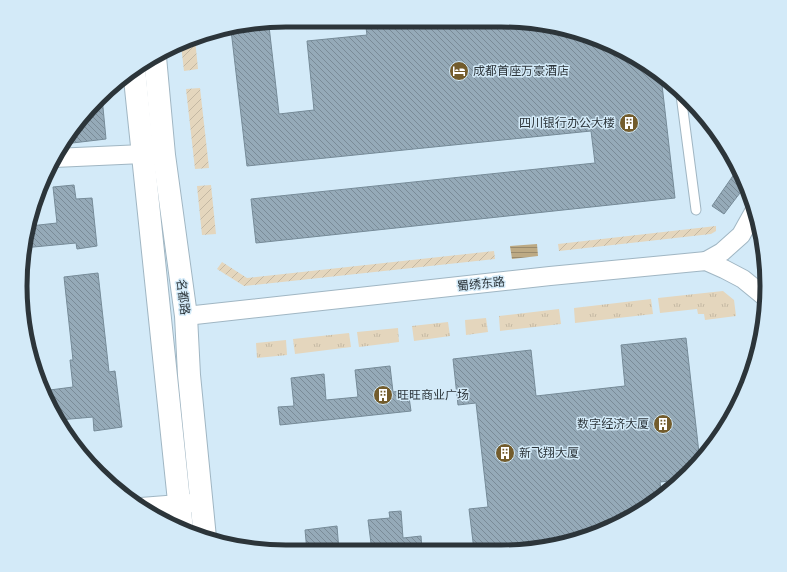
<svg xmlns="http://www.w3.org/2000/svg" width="787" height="572" font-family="'Crimson Pro','Noto Sans SC',serif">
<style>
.grass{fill:url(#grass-tufts)}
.garden{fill:url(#garden-furrows)}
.water{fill:url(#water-rules)}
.building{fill:url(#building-back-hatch);stroke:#768b98}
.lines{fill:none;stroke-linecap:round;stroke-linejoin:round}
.lane-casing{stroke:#a0b6c3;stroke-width:11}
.street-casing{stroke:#a0b6c3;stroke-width:20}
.secondary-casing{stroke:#a0b6c3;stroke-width:24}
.lane{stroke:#fff;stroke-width:9}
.street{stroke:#fff;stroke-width:18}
.secondary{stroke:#fff;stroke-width:22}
.labels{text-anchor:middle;stroke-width:3;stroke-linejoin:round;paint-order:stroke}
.poi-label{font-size:12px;fill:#2c353a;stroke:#d3eaf8;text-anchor:start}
.street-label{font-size:12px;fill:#2c353a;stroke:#d3eaf8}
.rim{fill:none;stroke:#2c353a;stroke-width:5}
</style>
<defs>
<pattern id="grass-tufts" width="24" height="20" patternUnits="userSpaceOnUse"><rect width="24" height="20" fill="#e4d6bd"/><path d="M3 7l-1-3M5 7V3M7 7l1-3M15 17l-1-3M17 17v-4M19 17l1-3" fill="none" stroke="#c4b8a3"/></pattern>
<pattern id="garden-furrows" width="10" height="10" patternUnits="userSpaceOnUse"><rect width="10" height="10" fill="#e4d6bd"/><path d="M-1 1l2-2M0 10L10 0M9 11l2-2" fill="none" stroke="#c4b8a3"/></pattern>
<pattern id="water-rules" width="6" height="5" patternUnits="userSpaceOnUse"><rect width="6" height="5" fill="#bdaa84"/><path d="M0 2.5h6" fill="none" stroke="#9a8b6d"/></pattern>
<pattern id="building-back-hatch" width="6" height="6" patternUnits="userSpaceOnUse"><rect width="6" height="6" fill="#95aab8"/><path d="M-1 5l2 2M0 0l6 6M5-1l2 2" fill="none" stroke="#7a8b97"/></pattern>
</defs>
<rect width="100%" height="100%" fill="#d3eaf8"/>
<g class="grass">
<polygon points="723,291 734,300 736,316 705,320 704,314 698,314 697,309 660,313 658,298"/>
<polygon points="651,299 653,314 575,323 574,308"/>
<polygon points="559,309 561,324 500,331 499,316"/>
<polygon points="486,318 488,332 466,335 465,320"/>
<polygon points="448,322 450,336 414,341 412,326"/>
<polygon points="398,328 399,342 359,347 357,332"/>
<polygon points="349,333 351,347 295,354 293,339"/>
<polygon points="286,340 287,355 257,358 256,343"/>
</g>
<g class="garden">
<polygon points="195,39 198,69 184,71 181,45"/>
<polygon points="200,88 209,168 195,169 186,89"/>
<polygon points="211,185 216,234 202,235 197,186"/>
<polygon points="716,226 716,231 711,234 559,251 558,244"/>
<polygon points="494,251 495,259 244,286 217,269 222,262 247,278"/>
</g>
<polygon class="water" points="537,244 538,256 512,259 510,246"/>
<g class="building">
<polygon points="365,20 501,20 570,29 649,65 661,76 675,198 256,243 251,199 595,163 591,131 247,166 231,30 269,26 279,114 314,110 307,41 367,35"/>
<polygon points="102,97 106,139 64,144 86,110"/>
<polygon points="739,167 746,185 724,214 712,206"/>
<polygon points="74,185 76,199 92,198 97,246 77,249 76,243 23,248 30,226 57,223 53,187"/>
<polygon points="98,273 109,372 115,371 122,427 94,431 93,417 59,420 42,391 73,387 70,360 73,360 64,277"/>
<polygon points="686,338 700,462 681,480 660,482 662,498 603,532 544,547 524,550 474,550 469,509 488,507 476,403 458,405 453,359 531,350 536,396 625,386 621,345"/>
<polygon points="390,366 393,392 408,390 411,411 280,425 278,407 294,406 291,378 324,374 326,400 358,397 355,370"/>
<polygon points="401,511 403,538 421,536 422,550 372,551 368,520 390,518 389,512"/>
<polygon points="337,526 339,551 307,551 305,530"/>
</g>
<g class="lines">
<defs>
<polyline id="lane" points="681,95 696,210"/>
<g id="street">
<polyline points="54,158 143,154"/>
<polyline points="706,261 722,252 741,235 755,210"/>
<polyline points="186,316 550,276 706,261 724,269 743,279 765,297"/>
<polyline points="141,507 192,503"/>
</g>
<g id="secondary">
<polyline points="155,57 164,155 186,316 189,375 205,538"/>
<polyline points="134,69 182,530"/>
</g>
</defs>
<use href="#lane" class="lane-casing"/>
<use href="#street" class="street-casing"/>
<use href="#secondary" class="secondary-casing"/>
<use href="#lane" class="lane"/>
<use href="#street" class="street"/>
<use href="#secondary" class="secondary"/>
</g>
<defs>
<symbol id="hotel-disc" viewBox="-11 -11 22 22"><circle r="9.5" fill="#735c2c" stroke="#d3eaf8"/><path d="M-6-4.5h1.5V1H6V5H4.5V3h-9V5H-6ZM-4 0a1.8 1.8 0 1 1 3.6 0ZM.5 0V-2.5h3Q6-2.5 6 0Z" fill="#fff"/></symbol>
<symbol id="building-disc" viewBox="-11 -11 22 22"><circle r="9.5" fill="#735c2c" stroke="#d3eaf8"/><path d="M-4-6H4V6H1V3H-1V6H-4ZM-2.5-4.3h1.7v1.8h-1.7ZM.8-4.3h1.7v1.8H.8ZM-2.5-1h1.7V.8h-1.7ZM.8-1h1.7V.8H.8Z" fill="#fff"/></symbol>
</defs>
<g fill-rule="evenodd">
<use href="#hotel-disc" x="448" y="60" width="22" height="22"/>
<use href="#building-disc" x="618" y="112" width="22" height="22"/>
<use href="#building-disc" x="372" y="384" width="22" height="22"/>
<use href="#building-disc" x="652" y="413" width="22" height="22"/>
<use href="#building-disc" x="494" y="442" width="22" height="22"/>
</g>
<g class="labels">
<g class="poi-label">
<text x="473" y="75">成都首座万豪酒店</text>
<text x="615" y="127" text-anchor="end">四川银行办公大楼</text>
<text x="397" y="399">旺旺商业广场</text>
<text x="649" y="428" text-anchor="end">数字经济大厦</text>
<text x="519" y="457">新飞翔大厦</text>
</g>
<g class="street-label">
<text transform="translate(481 284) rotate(-6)" y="4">蜀绣东路</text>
<text transform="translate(183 297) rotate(83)" y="4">名都路</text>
</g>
</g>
<path d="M0 0H787V572H0ZM286 27H501A259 259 0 0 1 760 286V286A259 259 0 0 1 501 545H286A259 259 0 0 1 27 286V286A259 259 0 0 1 286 27Z" fill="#d3eaf8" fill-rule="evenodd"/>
<path class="rim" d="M286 27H501A259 259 0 0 1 760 286V286A259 259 0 0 1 501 545H286A259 259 0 0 1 27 286V286A259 259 0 0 1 286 27Z"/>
</svg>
